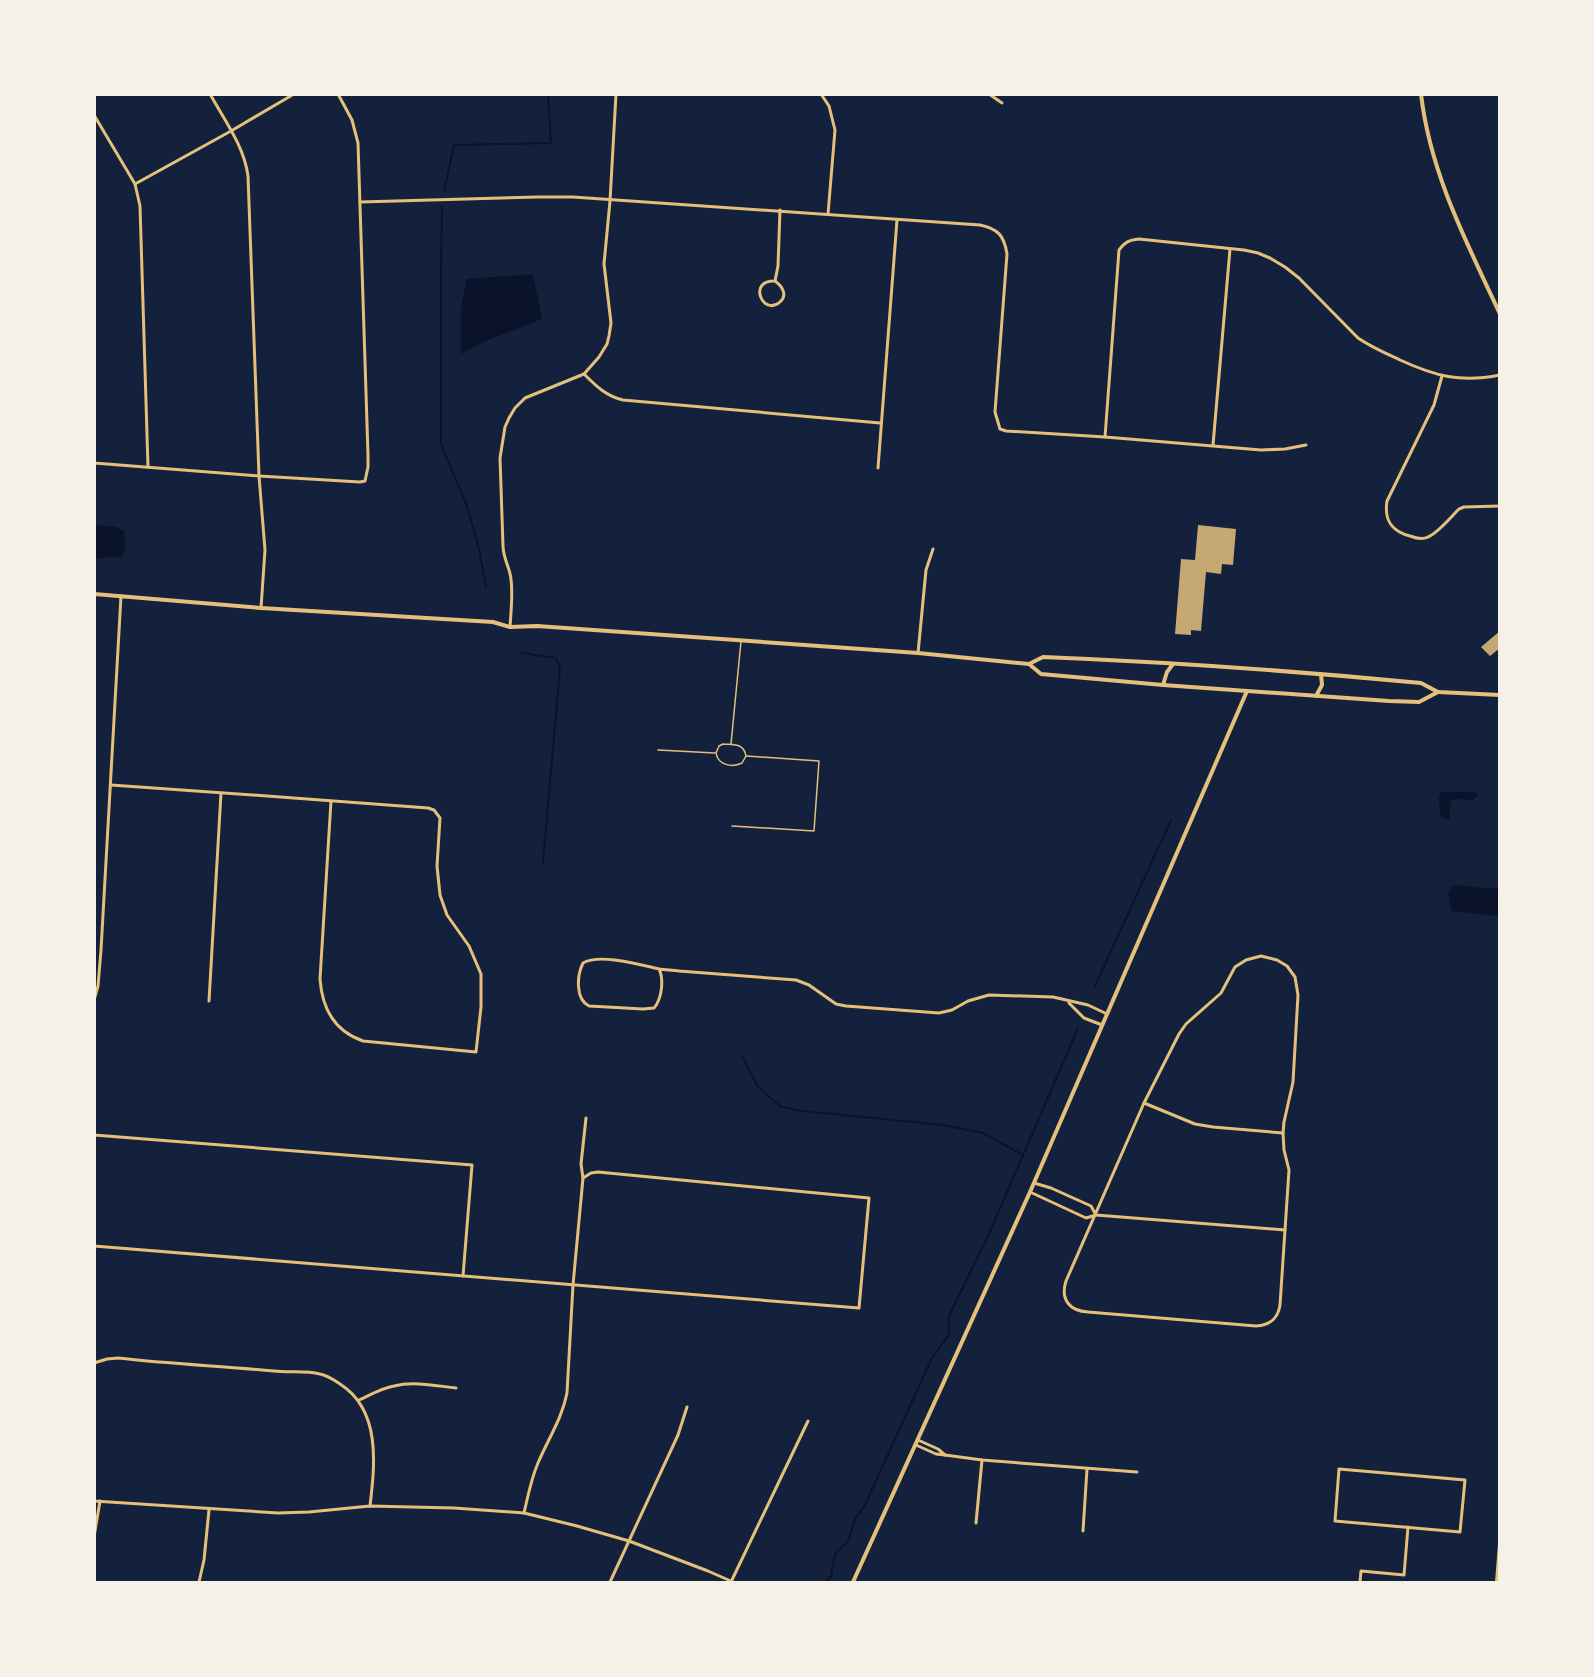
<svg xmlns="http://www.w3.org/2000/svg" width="1594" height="1677" font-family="'Archivo Narrow',sans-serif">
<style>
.water{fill:#0b132b}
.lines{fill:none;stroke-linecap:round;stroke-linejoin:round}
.stream{stroke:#0b132b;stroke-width:2}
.building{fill:#c6a872}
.service{stroke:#e5c07b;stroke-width:1.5}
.minor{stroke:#e5c07b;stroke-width:3}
.tertiary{stroke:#e5c07b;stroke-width:4}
</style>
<rect width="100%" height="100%" fill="#14213d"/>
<g class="water">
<polygon points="533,274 542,319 481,343 461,354 461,307 467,279"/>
<polygon points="95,525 116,527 124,531 126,548 121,557 95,558"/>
<polygon points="1441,792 1474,792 1477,793 1478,795 1473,800 1455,799 1451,801 1449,820 1440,816 1439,798"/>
<polygon points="1453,885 1499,889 1499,916 1451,911 1448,893"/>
</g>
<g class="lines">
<g class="stream">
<polyline points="444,191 454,145 551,143 548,94"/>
<polyline points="442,206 441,267 441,444 467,506 479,549 486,587"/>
<polyline points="522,653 556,658 560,668 543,863"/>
<polyline points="1095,986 1171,820"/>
<polyline points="742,1056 758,1087 781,1107 803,1111 943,1125 983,1133 1023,1155"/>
<polyline points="826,1582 831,1576 835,1554 848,1541 855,1519 864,1507 931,1360 949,1334 949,1316 989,1234 1078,1028"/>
</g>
</g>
<g class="building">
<polygon points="1198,525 1236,529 1233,565 1222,564 1221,574 1206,572 1201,631 1191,630 1191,635 1175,634 1181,559 1195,560"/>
<polygon points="1500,631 1500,648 1490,656 1481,647"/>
</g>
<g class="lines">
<g class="service">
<path d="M 723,744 C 734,745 744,743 746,756 L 742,763 C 732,768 718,765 716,753 L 719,746 Z"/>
<polyline points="731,744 741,641"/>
<polyline points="658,750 715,753"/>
<polyline points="732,826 814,831 819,761 746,756"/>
</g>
<g class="minor">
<path d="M 210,94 C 225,121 244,146 248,176 L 259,476 L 265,550 L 261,608"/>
<polyline points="821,94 829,106 835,130 828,214"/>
<polyline points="989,94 1002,103"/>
<polyline points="94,115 135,184 140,206 148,467"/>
<polyline points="135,184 231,131 294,94"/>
<path d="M 360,202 L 537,197 L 573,197 L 980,225 C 998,229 1004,235 1007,254 L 995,412 L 1000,429 L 1006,431 L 1105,437 L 1261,450 L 1285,449 L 1306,445"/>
<path d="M 775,281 C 747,280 763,317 780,302 C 788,295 782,286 775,281 L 778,266 L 780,210"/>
<path d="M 584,374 C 596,386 606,396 623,400 L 880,423"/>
<path d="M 1442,376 L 1434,405 L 1387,501 C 1384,520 1391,531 1410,536 C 1415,538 1422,540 1428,537 C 1438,533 1451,517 1459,509 L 1464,507 L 1500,506"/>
<path d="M 1105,437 L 1119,250 C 1125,242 1129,240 1139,239 L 1244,250 L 1258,253 L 1270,258 L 1285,267 L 1299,278 L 1358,338 C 1371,347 1385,353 1400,360 C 1435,376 1460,383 1500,375"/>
<polyline points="1213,445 1230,249"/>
<polyline points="94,463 259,476 360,482 365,481 368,467 368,455 358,143 352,120 338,94"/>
<polyline points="878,468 897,220"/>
<path d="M 510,627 C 511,611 513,595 511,579 C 510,568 503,558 503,546 L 500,458 L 505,427 L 509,418 L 515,408 L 525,398 L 584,374 L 599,357 L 607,344 L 609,336 L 611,323 L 604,264 L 610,201 L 616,94"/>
<polyline points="918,653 926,570 933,549"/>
<path d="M 111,785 C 217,792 322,800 428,808 L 434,810 L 440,818 L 437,866 L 440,895 L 447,915 L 469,946 L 481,974 L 481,1007 L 476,1052 L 363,1041 C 334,1031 322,1008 320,979 L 331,801"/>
<path d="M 1261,956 L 1277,960 L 1287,966 L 1295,977 L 1298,995 L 1293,1082 L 1284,1122 L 1283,1133 L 1284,1150 L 1289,1170 L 1280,1305 C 1278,1319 1270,1325 1256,1326 L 1088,1312 C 1070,1311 1060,1300 1066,1281 L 1144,1103 L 1179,1034 L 1186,1024 L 1221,993 L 1235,967 L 1246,960 Z"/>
<path d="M 659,969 C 664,979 662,999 654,1008 L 643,1009 L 589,1006 C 575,999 577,975 583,963 C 600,953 641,965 659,969 C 666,970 672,970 679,971 L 796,980 L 809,985 L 836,1004 L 846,1006 L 939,1013 L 952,1010 L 968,1001 L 989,995 L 1053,997 L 1088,1005 L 1107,1014"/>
<polyline points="94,1000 98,986 101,950 121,596"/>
<polyline points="209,1001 221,793"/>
<polyline points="1069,1003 1084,1018 1102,1025"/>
<polyline points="1144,1103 1195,1124 1213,1127 1283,1133"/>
<polyline points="94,1135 472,1165 463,1276"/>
<polyline points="1030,1192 1086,1218 1096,1215 1091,1206 1051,1188 1034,1183"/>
<polyline points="1096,1215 1285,1230"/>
<polyline points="94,1246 859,1308 869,1198 598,1172 591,1173 583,1178"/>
<path d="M 94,1363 L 107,1359 L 118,1358 C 170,1364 222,1366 274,1371 C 289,1373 305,1370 320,1374 C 327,1375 334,1380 340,1384 C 381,1410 375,1464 370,1506"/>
<path d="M 359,1400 C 370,1395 382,1388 394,1386 C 414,1381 436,1386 456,1388"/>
<polyline points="916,1445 936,1454 945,1455 938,1449 918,1440"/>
<polyline points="945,1455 982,1460 1137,1472"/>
<polygon points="1339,1469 1465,1480 1460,1532 1335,1521"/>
<polyline points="94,1501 278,1513 309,1512 370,1506 454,1508 524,1513 577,1526 629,1541 708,1571 733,1582"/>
<path d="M 524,1513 C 528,1496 531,1479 538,1463 C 548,1439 562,1419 567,1393 L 573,1285 L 583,1178 L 581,1164 L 586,1118"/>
<polyline points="976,1523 982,1460"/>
<polyline points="1083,1531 1087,1469"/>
<polyline points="94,1537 100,1501"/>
<polyline points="199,1582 204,1560 209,1510"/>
<polyline points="610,1582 678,1435 687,1407"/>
<polyline points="731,1582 808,1421"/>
<polyline points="1360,1582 1361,1571 1404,1575 1408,1527"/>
</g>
<g class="tertiary">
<path d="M 1421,94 C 1430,173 1467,243 1500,314"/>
<path d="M 94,594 L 261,608 L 493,622 L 510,627 L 537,626 L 918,653 L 1029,664 L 1043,657 C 1169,662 1295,671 1421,683 L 1438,692 L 1500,695"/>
<polyline points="1029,664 1041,674 1163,685 1389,701 1419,702 1438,692"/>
<polyline points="1163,685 1167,672 1173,664"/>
<polyline points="1316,696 1322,685 1321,674"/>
<polyline points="853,1582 1030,1192 1247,691"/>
<polyline points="1497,1582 1500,1544"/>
</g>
</g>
<rect width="1594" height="1677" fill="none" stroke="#f6f1e7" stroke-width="192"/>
</svg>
